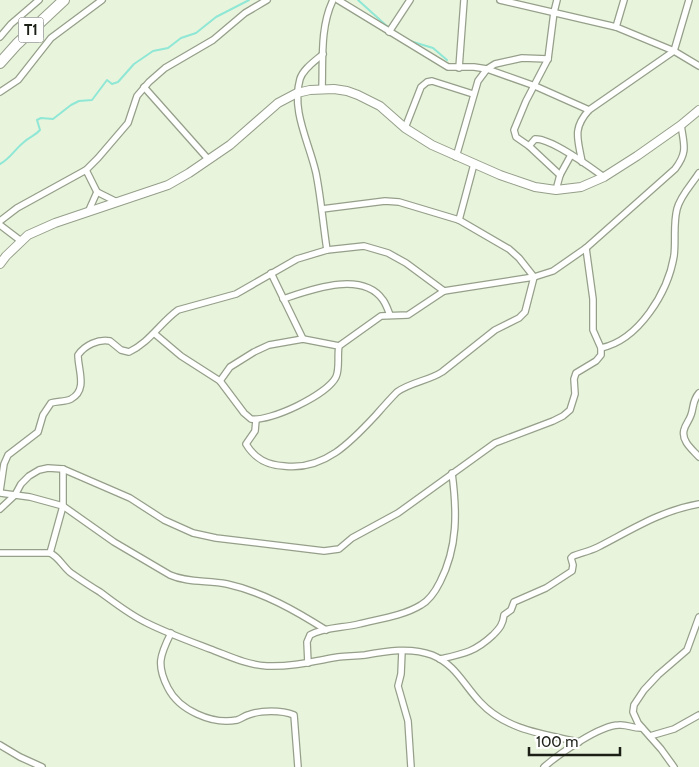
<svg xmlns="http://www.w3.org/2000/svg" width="699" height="767" font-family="Cabin,sans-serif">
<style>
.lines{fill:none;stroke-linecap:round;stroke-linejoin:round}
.stream{stroke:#8fe7d5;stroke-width:2}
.street-casing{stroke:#959f89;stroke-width:8}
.secondary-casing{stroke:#959f89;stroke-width:10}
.highway-casing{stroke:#959f89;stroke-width:12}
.street{stroke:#fff;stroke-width:5.5}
.secondary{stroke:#fff;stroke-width:8}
.highway{stroke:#fff;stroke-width:10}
.labels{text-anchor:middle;stroke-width:4;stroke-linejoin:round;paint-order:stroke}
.shield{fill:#fff;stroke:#5f625c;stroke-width:1}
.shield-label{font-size:15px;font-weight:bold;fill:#1b1f16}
</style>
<rect width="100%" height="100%" fill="#e9f4dd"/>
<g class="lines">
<g class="stream">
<polyline points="358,0 389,28"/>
<polyline points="410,41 433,48 447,60"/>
<path d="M 0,164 C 10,159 15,149 24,142 C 29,137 35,136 40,130 L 37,120 L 41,118 L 53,119 L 71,105 L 79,101 L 92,100 L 107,80 L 112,84 L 118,82 L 134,64 L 153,51 L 168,48 L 181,38 L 196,33 L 216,17 L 249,0"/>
</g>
<defs>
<g id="street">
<polyline points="338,0 448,67 474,67 487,69 535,86 589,110"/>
<polyline points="500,0 616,27 674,51 699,66"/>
<polyline points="557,0 554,12 548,59 526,101 514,130 516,137 529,146 560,175"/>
<polyline points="616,27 624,0"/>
<polyline points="389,32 410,0"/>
<polyline points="0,37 11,24 39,0"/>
<path d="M 323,54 C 315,61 303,69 300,79 C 291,111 309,142 316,173 C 321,198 323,224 327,250"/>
<polyline points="459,68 464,0"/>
<polyline points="144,87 208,159"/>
<path d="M 322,89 C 323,59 320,27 333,0"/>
<polyline points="0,92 18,80 51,38 102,0"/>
<polyline points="405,128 421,87 427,82 432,81 473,94"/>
<path d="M 529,146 L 535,139 C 551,138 590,167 604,177"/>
<polyline points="456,157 478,81 487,69 495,64 522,58 548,59"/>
<path d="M 582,162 C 578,139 572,129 589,110 L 674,51 L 689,0"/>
<polyline points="86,170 97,192 115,201"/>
<polyline points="556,190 560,175 571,155"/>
<polyline points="89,210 97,192"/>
<polyline points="459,220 474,164"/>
<polyline points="0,221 17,208 86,170 98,158 128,123 137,96 149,82 165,68 213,40 245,13 267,0"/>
<polyline points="0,225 21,241"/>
<polyline points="271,273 303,339"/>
<path d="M 283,299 C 310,290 362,270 383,300 C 386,304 388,310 390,315"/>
<path d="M 155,334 L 181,356 L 220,381 L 244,413 L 251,419 C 270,422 327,395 336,377 C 340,368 337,356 339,346 L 381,316 L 408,315 L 444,291 L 534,277 L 553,271 L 586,248 L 675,169 C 688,152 684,145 681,125"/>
<path d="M 601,348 C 639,340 668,292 674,256 C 676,240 673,225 677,209 C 680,196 692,184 699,173"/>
<polyline points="220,381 230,367 254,352 269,345 303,339 339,346"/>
<path d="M 699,393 C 692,401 694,407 691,415 C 689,421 685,425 684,430 C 681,441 693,450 699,457"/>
<path d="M 256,420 L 255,431 L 246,444 C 255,459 267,465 284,466 C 324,471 351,442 376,415 C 383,407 390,399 397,392 C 411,382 428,381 442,372 L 495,330 L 519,318 L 525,312 L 534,277 L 519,258 L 509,249 L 459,220 L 399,202 L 385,201 L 322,209"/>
<path d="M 0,491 L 4,464 L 8,455 L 38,432 L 43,415 L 51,403 C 58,401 65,402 71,399 C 88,390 78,370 78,355 C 85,345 98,339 110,341 L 121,350 L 129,352 C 150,342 160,323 178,310 L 236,294 L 297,259 L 327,250 L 364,246 L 388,253 L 406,263 L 444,291"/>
<path d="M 0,493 L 30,497 L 63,506 L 114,542 L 170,575 C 188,583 208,580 227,584 C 263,592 296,611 326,630"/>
<polyline points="0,509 15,495 21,484 29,476 39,470 48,468 63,469 130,498 164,520 193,533 216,538 324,551 339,549 352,538 398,513 495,443 553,421 563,416 570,410 575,394 574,379 576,373 596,361 601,355 601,348 593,330 593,299 586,248"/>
<path d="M 0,553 L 50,553 C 59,557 63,567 71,573 C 81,580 90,586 100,592 C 115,603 130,615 147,623 C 167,633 189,641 210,649 C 229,656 247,665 267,666 C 292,667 315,661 338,657 C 347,656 356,656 365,655 C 386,651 411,647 432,655 C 456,665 463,684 480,702 C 506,730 543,734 579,742"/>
<polyline points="50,553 63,506 63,469"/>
<path d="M 171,633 C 160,655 156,665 168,688 C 179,710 212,725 237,720 C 241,719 244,716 248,715 C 260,710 282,710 294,715 L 298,767"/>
<polyline points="402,651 401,674 398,686 408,721 411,767"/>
<path d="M 440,659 C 463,654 475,652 493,635 C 500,628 503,624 504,615 L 511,610 L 514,602 L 546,588 L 572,571 L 573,565 L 571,558 L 573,556 C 581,553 590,551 598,547 C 633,529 660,511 699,504"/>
<path d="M 308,663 L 307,642 L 310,635 C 324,627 344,628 359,624 C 379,619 403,616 421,605 C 430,600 436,590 440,582 C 458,547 457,511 452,473"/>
<polyline points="650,736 674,729 699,715"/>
<polyline points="0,745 20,757 42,767"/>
<path d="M 544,767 C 559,754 600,725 619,725 C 627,724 634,729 642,728"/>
<polyline points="674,767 661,749 638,723 633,712 634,705 644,690 658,675 687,650 699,617"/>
</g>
<polyline id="secondary" points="0,264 6,256 28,235 55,223 168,185 189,173 230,145 278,103 297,93 310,90 334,89 347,91 358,95 380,106 405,128 432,145 500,175 535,187 556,190 581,187 604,177 637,156 681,125 699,110"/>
<polyline id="highway" points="0,63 17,44 64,0"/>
</defs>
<use href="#street" class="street-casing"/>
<use href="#secondary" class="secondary-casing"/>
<use href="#highway" class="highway-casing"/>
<use href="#street" class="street"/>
<use href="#secondary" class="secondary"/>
<use href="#highway" class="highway"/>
</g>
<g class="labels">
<rect class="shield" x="18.5" y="17.5" width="25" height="25" rx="4"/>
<g class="shield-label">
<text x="31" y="35">T1</text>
</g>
</g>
<path d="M529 747v8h91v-8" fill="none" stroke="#1b1f16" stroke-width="2.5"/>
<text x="536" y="747" font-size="15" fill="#1b1f16" stroke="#ffffff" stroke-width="4" paint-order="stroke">100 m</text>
</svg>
